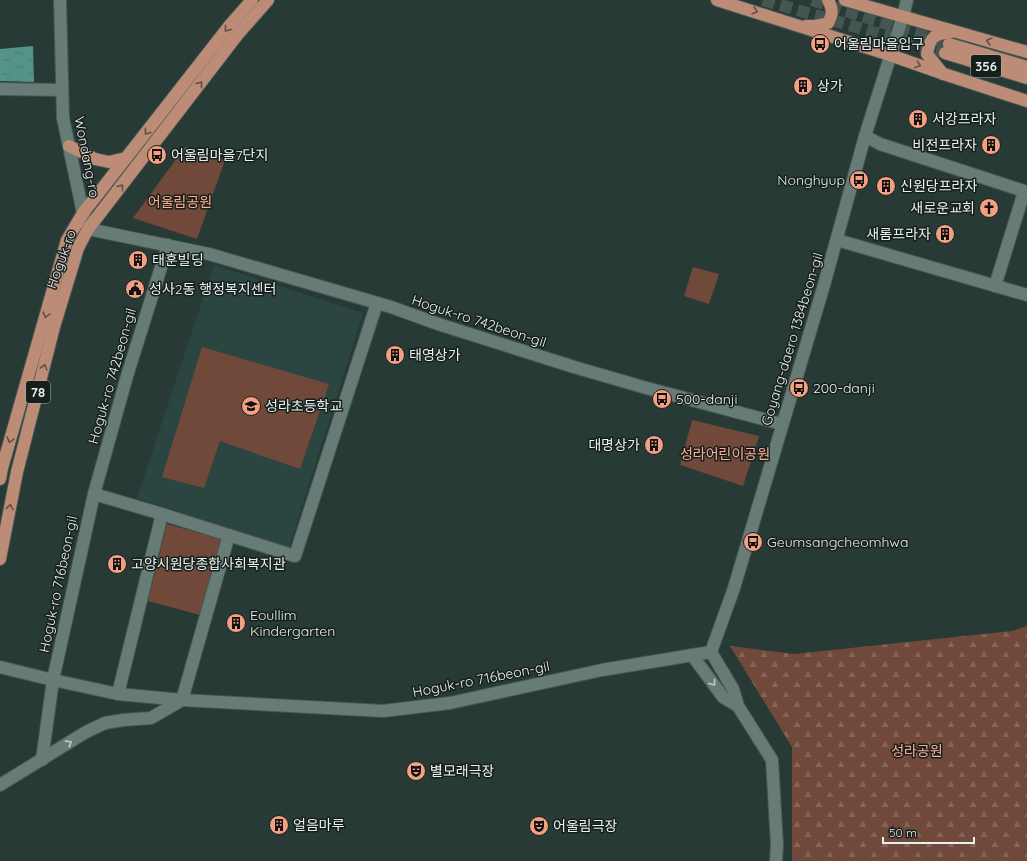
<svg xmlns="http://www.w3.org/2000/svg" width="1027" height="861" font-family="Quicksand,'Noto Sans KR',sans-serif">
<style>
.built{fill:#2b4640}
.green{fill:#70493b}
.forest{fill:url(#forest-firs)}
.water{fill:url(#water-ripples)}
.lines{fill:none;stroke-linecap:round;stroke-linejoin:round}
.primary-tunnel{stroke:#445552;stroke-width:12;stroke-dasharray:12 6;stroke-linecap:butt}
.street-casing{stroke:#475753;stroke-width:14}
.secondary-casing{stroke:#475753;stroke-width:14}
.primary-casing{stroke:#475753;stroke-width:14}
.street{stroke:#687c77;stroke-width:12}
.secondary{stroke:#687c77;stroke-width:12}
.primary{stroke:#bd8c76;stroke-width:12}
.oneway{stroke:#625045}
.oneway2{stroke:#c0ceca}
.labels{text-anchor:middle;stroke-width:3;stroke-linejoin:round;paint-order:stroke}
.shield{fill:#171f1d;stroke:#a8b2af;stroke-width:1}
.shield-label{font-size:13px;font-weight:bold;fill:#e6f1ee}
.poi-label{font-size:14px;fill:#e6f1ee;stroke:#171f1d;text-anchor:start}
.street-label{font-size:14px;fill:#e6f1ee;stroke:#171f1d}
.park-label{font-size:14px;fill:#fcae91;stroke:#171f1d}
</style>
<defs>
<pattern id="forest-firs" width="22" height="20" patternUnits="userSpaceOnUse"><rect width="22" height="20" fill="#70493b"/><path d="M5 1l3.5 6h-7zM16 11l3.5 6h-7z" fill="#846458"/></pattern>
<pattern id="water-ripples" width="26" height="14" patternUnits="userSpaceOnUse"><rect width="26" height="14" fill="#539486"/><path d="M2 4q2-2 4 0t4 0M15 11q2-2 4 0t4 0" fill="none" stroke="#4e7970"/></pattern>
</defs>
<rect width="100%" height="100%" fill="#283a36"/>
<polygon class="built" points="214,265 363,313 289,547 137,498"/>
<g class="green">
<polygon points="185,147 225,160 197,239 133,218"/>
<polygon points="693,267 719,274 709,304 684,296"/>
<polygon points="202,347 329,384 300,469 220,441 204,488 162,477"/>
<polygon points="692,420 759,436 743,486 680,465"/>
<polygon points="167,524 221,539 200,615 148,601"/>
</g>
<polygon class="forest" points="1027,626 1027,861 792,861 792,747 730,646 794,654 1012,631"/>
<polygon class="water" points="33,46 34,82 0,81 0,49"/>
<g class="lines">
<g class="primary-tunnel">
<polyline points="763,0 945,53"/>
<polyline points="812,0 949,44"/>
</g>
<defs>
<g id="street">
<polyline points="903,16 907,0"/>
<polyline points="0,89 62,90"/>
<polyline points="865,136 880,144 1027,192"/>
<polyline points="837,240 1027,295"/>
<polyline points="995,286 1024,192"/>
<polyline points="94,494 162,514 295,556 377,303"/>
<polyline points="711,652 733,689 738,706 772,760 777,845 776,861"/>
<polyline points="692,655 723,697 738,706"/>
<polyline points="118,694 162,514"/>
<polyline points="42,760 53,680 94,494 127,376 168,245"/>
<polyline points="0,785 86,732 105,723 123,720 151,718 182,700 229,535"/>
</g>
<g id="secondary">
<polyline points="60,0 63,118 83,213 88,229 209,254 391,307 438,324 574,367 643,387 782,424"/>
<polyline points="0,667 53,680 118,694 182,700 383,711 450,703 602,670 711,652 734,588 824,285 865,136 903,16"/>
</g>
<g id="primary">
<polyline points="717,0 890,55 944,74 1027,101"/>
<polyline points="845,0 1027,52"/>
<path d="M 806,26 L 815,26 L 828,23 C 833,14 833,9 828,0"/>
<polyline points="949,44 1027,67"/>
<polyline points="945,53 1027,78"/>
<path d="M 943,74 L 927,54 C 930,36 935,34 951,32"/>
<polyline points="69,146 95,159 109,162 126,158"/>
<polyline points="0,479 2,468 67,240 83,213 230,25 252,0"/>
<polyline points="0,559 17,472 54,327 78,248 88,229 238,34 268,0"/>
</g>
</defs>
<use href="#street" class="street-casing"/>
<use href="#secondary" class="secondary-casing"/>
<use href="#primary" class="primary-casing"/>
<use href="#street" class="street"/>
<use href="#secondary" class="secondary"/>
<use href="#primary" class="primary"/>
</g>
<defs><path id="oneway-chevron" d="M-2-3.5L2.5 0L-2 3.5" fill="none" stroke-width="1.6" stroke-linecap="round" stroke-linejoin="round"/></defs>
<g class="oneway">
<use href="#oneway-chevron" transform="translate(755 11) rotate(18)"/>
<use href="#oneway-chevron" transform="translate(227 29) rotate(128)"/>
<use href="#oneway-chevron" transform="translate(989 41) rotate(-164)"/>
<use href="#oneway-chevron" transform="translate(918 65) rotate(20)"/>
<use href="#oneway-chevron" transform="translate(200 84) rotate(-52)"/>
<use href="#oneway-chevron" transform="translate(147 132) rotate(128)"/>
<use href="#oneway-chevron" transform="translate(121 187) rotate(-52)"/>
<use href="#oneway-chevron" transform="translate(46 315) rotate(106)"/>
<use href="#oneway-chevron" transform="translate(44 367) rotate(-76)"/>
<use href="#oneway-chevron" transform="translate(10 440) rotate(106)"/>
<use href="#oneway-chevron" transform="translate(10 507) rotate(-79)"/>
</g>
<g class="oneway2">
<use href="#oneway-chevron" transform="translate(713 683) rotate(54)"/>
<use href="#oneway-chevron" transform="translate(69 743) rotate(-32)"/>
</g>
<defs>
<symbol id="bus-disc" viewBox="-11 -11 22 22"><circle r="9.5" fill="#f3a082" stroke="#171f1d"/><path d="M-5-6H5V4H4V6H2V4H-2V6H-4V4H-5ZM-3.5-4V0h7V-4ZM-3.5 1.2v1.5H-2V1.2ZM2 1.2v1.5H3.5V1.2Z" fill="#111"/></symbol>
<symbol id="building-disc" viewBox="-11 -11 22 22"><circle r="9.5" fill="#f3a082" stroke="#171f1d"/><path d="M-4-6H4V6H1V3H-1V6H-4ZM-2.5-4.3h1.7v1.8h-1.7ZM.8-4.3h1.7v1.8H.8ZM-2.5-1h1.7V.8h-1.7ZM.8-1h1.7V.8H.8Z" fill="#111"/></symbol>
<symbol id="church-disc" viewBox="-11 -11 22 22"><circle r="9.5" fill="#f3a082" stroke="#171f1d"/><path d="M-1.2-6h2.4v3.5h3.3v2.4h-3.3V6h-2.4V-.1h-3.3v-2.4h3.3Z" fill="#111"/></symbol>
<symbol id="civic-disc" viewBox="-11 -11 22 22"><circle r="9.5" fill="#f3a082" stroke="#171f1d"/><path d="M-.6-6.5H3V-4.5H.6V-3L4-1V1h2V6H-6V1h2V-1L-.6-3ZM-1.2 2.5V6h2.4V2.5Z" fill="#111"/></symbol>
<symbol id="school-disc" viewBox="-11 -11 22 22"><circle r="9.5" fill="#f3a082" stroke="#171f1d"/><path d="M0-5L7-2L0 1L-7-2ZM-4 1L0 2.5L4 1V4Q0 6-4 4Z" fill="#111"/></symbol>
<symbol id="theatre-disc" viewBox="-11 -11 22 22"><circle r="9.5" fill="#f3a082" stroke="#171f1d"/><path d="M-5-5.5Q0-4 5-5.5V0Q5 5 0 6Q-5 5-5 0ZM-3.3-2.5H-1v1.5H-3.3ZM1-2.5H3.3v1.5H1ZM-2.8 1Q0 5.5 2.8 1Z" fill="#111"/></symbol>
</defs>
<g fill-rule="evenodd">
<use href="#bus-disc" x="809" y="33" width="22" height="22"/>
<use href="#building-disc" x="792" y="75" width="22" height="22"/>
<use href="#building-disc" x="907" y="108" width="22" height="22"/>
<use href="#building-disc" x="980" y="134" width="22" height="22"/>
<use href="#bus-disc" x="146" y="144" width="22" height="22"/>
<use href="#bus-disc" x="848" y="169" width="22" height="22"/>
<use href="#building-disc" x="875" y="175" width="22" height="22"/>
<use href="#church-disc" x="978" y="197" width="22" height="22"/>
<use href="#building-disc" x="934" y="223" width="22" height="22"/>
<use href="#building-disc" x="127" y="249" width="22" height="22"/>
<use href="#civic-disc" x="124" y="278" width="22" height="22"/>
<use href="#building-disc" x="384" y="344" width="22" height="22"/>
<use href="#bus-disc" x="788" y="377" width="22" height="22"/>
<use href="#bus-disc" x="651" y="388" width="22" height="22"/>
<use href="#school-disc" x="240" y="395" width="22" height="22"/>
<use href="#building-disc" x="643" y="434" width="22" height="22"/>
<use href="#bus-disc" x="742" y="531" width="22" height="22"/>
<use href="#building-disc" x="106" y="553" width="22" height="22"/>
<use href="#building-disc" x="225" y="612" width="22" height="22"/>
<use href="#theatre-disc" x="405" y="760" width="22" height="22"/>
<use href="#building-disc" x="268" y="814" width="22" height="22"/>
<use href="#theatre-disc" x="528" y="815" width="22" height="22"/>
</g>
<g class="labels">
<g class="shield">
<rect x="971" y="55" width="30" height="22" rx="3"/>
<rect x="26" y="381" width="24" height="22" rx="3"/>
</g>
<g class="shield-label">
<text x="986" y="71">356</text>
<text x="38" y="397">78</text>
</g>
<g class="poi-label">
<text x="834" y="49">어울림마을입구</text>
<text x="817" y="91">상가</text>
<text x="932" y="124">서강프라자</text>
<text x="977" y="150" text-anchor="end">비전프라자</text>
<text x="171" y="160">어울림마을7단지</text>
<text x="845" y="185" text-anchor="end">Nonghyup</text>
<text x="900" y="191">신원당프라자</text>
<text x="975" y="213" text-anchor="end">새로운교회</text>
<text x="931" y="239" text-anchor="end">새롬프라자</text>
<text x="152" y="265">태훈빌딩</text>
<text x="149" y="294">성사2동 행정복지센터</text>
<text x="409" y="360">태영상가</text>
<text x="813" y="393">200-danji</text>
<text x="676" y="404">500-danji</text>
<text x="265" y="411">성라초등학교</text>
<text x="640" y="450" text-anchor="end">대명상가</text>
<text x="767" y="547">Geumsangcheomhwa</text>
<text x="131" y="569">고양시원당종합사회복지관</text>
<text x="250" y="620">Eoullim<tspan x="250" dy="16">Kindergarten</tspan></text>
<text x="430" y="776">별모래극장</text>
<text x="293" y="830">얼음마루</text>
<text x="553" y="831">어울림극장</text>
</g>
<g class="street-label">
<text transform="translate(87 157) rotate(79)" y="5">Wondang-ro</text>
<text transform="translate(61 259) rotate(-70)" y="5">Hoguk-ro</text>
<text transform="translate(479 321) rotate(18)" y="5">Hoguk-ro 742beon-gil</text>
<text transform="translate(792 339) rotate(-73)" y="5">Goyang-daero 1384beon-gil</text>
<text transform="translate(112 376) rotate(-74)" y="5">Hoguk-ro 742beon-gil</text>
<text transform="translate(58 584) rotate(-78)" y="5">Hoguk-ro 716beon-gil</text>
<text transform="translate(481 679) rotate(-11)" y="5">Hoguk-ro 716beon-gil</text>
</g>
<g class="park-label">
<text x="180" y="207">어울림공원</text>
<text x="725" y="459">성라어린이공원</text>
<text x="917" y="756">성라공원</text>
</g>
</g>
<path d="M883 837v6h91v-6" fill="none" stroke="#e6f1ee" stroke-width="2"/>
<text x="889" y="837" font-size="12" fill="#e6f1ee" stroke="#171f1d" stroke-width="3" paint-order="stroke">50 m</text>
</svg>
